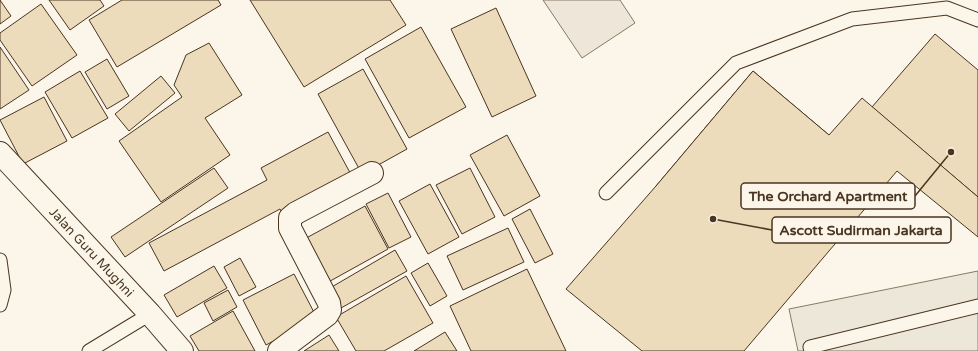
<svg xmlns="http://www.w3.org/2000/svg" width="978" height="351" font-family="'Varela Round',sans-serif">
<style>
.green{fill:#ede6d9;stroke:#887966}
.parking{fill:#ede7d9;stroke:#887966}
.building{fill:#ecdcbc;stroke:#4a3520}
.lines{fill:none;stroke-linecap:round;stroke-linejoin:round}
.lane-casing{stroke:#4a3520;stroke-width:15}
.street-casing{stroke:#4a3520;stroke-width:24}
.lane{stroke:#fbf6e9;stroke-width:13}
.street{stroke:#fbf6e9;stroke-width:22}
.labels{text-anchor:middle;stroke-width:3;stroke-linejoin:round;paint-order:stroke}
.street-label{font-size:13px;fill:#4a3520;stroke:#fbf6e9}
.leader{fill:none;stroke:#4a3520;stroke-width:1.5}
.callout-dot{fill:#4a3520;stroke:#fbf6e9;stroke-width:1.5}
.callout{fill:#fbf6e9;stroke:#4a3520;stroke-width:1.5}
.callout-label{font-size:14px;text-anchor:middle;font-weight:bold;fill:#4a3520}
</style>
<rect width="100%" height="100%" fill="#fbf6e9"/>
<polygon class="green" points="543,0 620,0 635,23 582,58"/>
<polygon class="parking" points="978,271 978,351 798,351 789,309"/>
<g class="building">
<polygon points="0,0 11,16 0,24"/>
<polygon points="49,0 100,0 104,6 70,30"/>
<polygon points="122,0 218,0 221,5 117,67 89,20"/>
<polygon points="250,0 390,0 406,25 304,87"/>
<polygon points="41,4 77,55 32,86 0,40 0,33"/>
<polygon points="496,8 536,96 492,117 451,29"/>
<polygon points="421,27 466,107 409,138 365,59"/>
<polygon points="935,34 978,70 978,197 872,107"/>
<polygon points="209,43 242,95 205,118 230,155 161,202 119,141 182,97 174,85 186,55"/>
<polygon points="0,47 29,90 0,109"/>
<polygon points="107,59 129,96 107,109 85,72"/>
<polygon points="363,69 407,149 362,174 318,94"/>
<polygon points="80,71 108,118 72,138 45,92"/>
<polygon points="753,71 829,135 746,233 771,253 688,351 643,351 592,308 679,206 656,186"/>
<polygon points="753,71 829,135 862,98 978,197 978,237 897,171 744,351 642,351 566,289 656,186"/>
<polygon points="161,76 175,93 129,131 115,114"/>
<polygon points="44,97 67,141 23,164 0,120"/>
<polygon points="328,132 354,180 284,217 280,209 164,271 149,243 267,180 261,168"/>
<polygon points="507,135 540,196 504,216 470,155"/>
<polygon points="214,168 228,188 125,257 111,237"/>
<polygon points="470,168 495,217 462,234 436,185"/>
<polygon points="430,184 459,237 428,254 399,201"/>
<polygon points="388,193 411,237 389,248 366,204"/>
<polygon points="365,206 388,249 323,285 299,242"/>
<polygon points="530,209 553,254 535,263 512,219"/>
<polygon points="508,228 524,262 463,290 447,256"/>
<polygon points="395,250 407,271 341,308 330,288"/>
<polygon points="240,258 256,287 239,296 224,267"/>
<polygon points="428,263 447,296 430,306 411,273"/>
<polygon points="214,266 227,288 177,317 164,295"/>
<polygon points="527,269 566,351 471,351 450,306"/>
<polygon points="294,274 317,318 266,345 243,300"/>
<polygon points="406,276 433,323 384,351 356,351 336,317"/>
<polygon points="228,290 237,307 213,321 204,303"/>
<polygon points="233,311 255,351 199,351 190,336"/>
<polygon points="445,332 457,351 414,351"/>
<polygon points="329,335 339,351 304,351"/>
</g>
<g class="lines">
<defs>
<g id="lane">
<polyline points="606,193 736,63 852,19 947,8 978,20"/>
<polyline points="0,260 4,290 0,305"/>
<polyline points="89,351 150,314"/>
<polyline points="811,351 810,347 978,306"/>
</g>
<g id="street">
<path id="s1" d="M 0,153 L 150,314 L 182,351"/>
<polyline points="279,351 327,315 330,310 329,303 290,228 290,218 296,213 372,173"/>
</g>
</defs>
<use href="#lane" class="lane-casing"/>
<use href="#street" class="street-casing"/>
<use href="#lane" class="lane"/>
<use href="#street" class="street"/>
</g>
<g class="labels">
<g class="street-label">
<text dy="5" stroke="none"><textPath href="#s1" startOffset="135">Jalan Guru Mughni</textPath></text>
</g>
</g>
<path class="leader" d="M951 152L915 196M713 219L772 230"/>
<g class="callout-dot">
<circle cx="951" cy="152" r="4"/>
<circle cx="713" cy="219" r="4"/>
</g>
<g class="callout">
<rect x="741" y="183" width="174" height="26" rx="4"/>
<rect x="772" y="217" width="179" height="26" rx="4"/>
</g>
<g class="callout-label">
<text x="828" y="201">The Orchard Apartment</text>
<text x="861" y="235">Ascott Sudirman Jakarta</text>
</g>
</svg>
